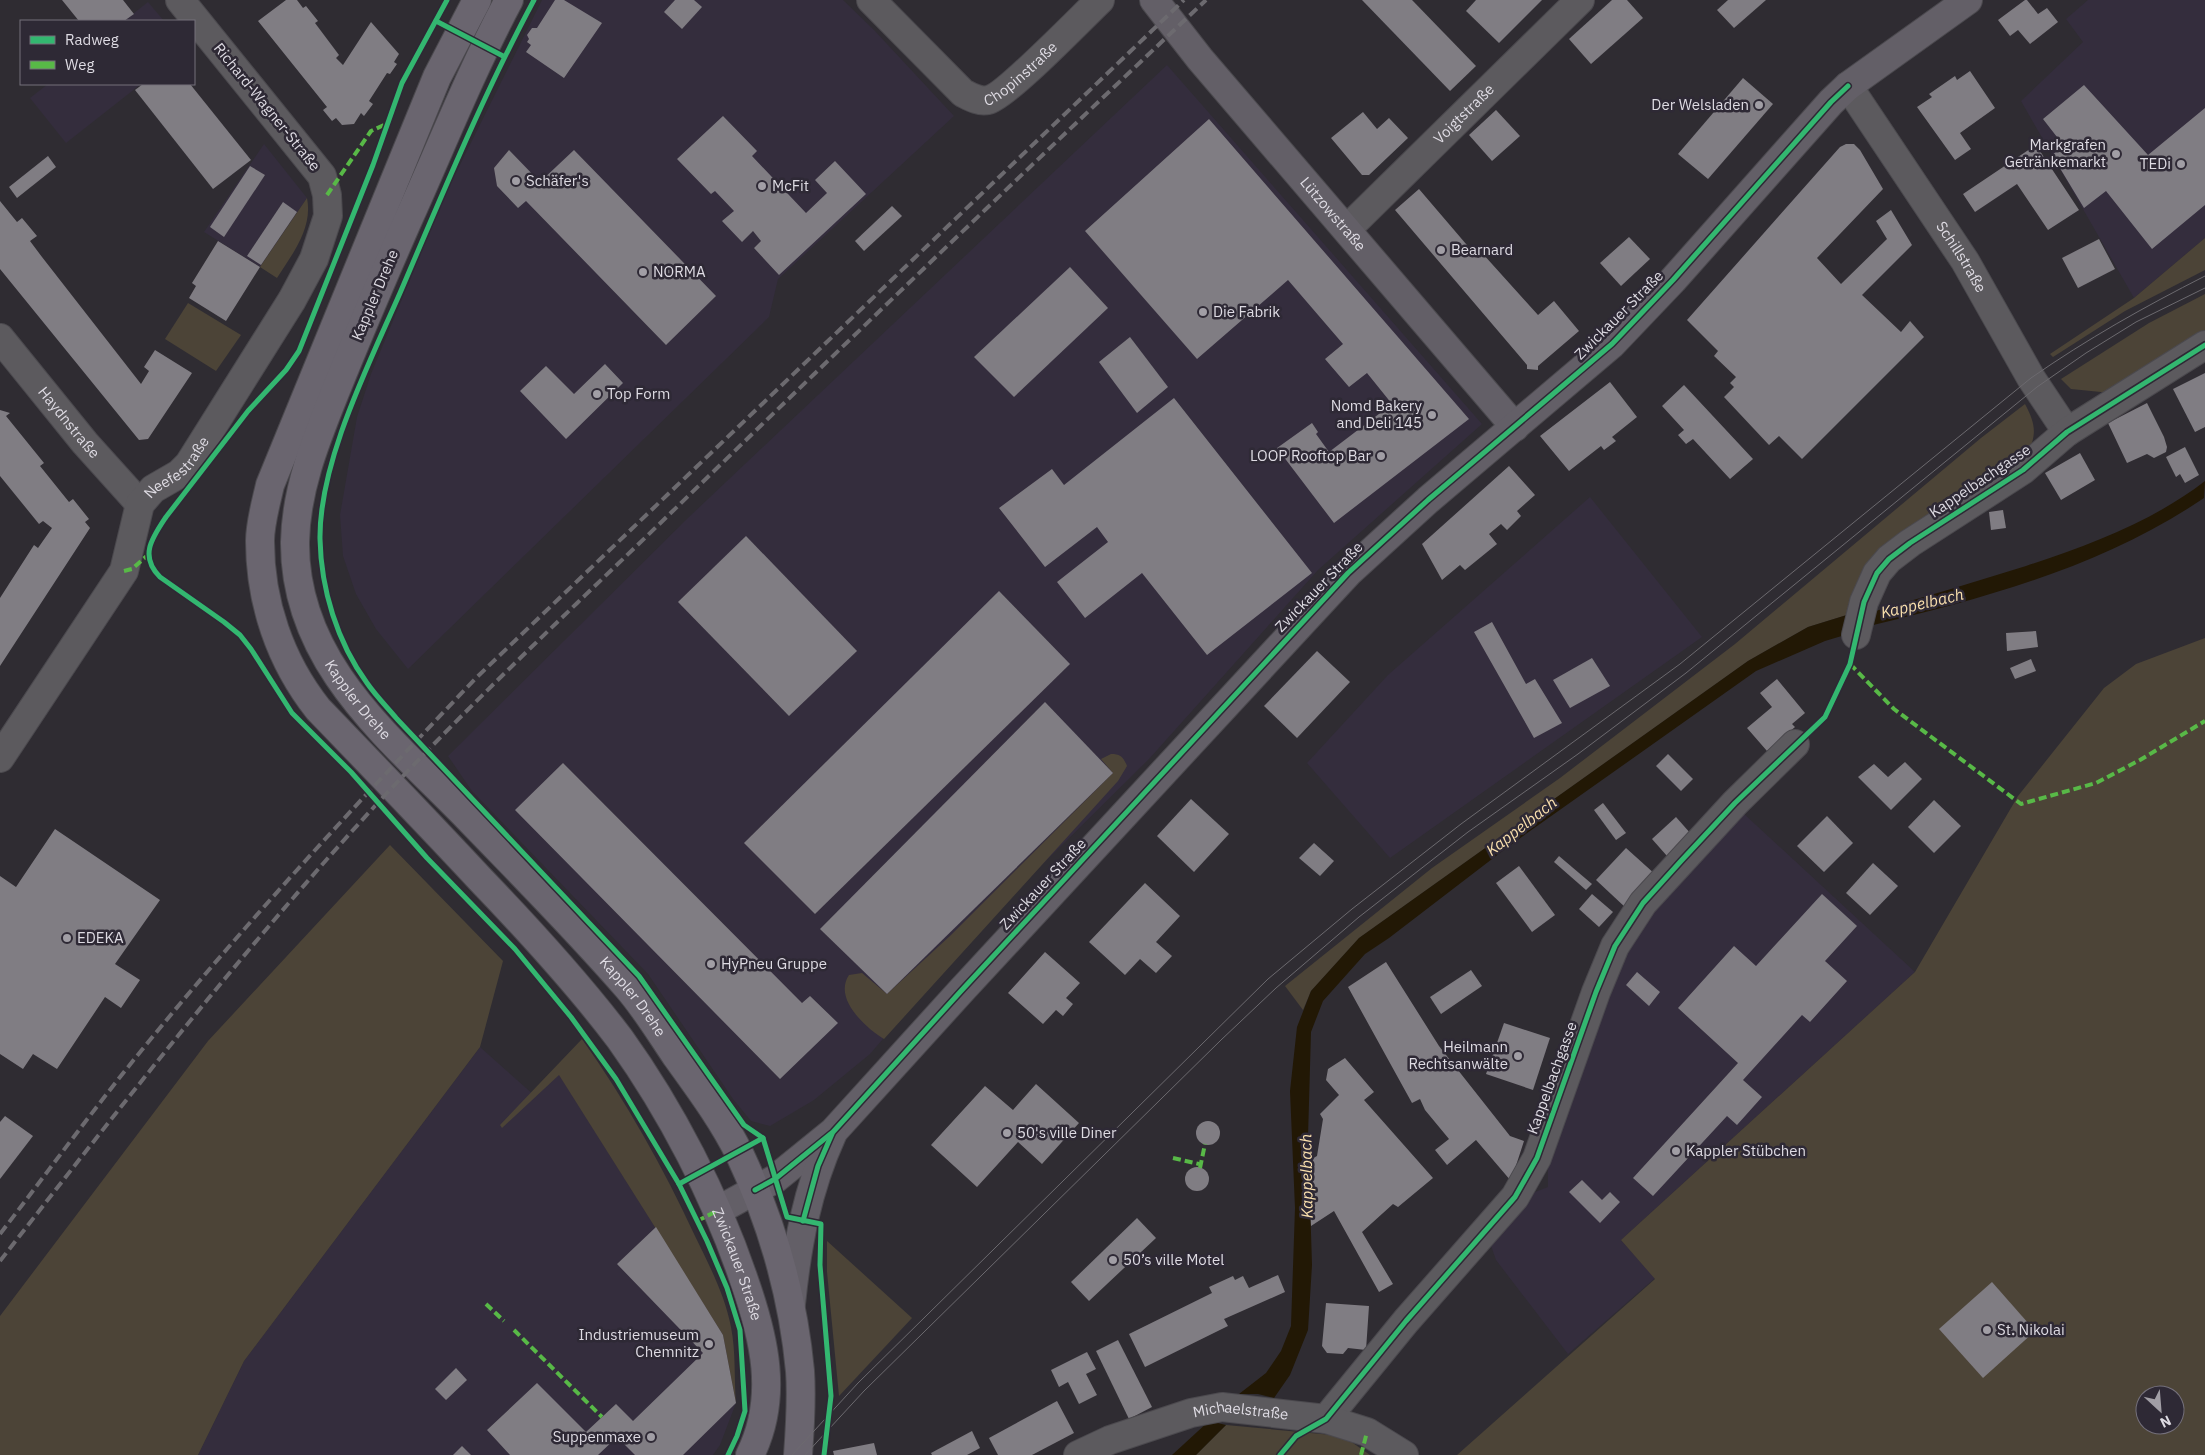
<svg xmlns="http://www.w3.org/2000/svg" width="2205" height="1455" font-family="'IBM Plex Sans',sans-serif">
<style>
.built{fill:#342d3d}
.green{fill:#4c4437;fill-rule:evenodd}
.water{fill:#221805}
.building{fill:#807d83}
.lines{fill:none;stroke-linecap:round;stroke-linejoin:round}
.street-casing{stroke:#4b494e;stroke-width:30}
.secondary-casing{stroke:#4b494e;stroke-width:30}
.primary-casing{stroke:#4b494e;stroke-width:30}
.street{stroke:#5c5a5e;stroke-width:28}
.secondary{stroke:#635f67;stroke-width:28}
.primary{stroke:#6a656f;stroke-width:28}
.tram{stroke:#6c6a6f;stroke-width:1}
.rail{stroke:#6c6a6f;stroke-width:4;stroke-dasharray:10 5;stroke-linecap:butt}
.quiet{stroke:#58b947;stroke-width:4;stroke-dasharray:8 4;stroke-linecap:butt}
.cycleway-casing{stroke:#2e2935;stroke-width:8}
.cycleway{stroke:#33b770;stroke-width:5}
.poi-dot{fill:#a19ea5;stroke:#2e2935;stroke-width:2}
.labels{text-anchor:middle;stroke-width:5;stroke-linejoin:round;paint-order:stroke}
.street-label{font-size:15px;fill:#dedbe3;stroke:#2e2935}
.poi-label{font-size:15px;fill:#dedbe3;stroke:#2e2935;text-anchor:start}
.water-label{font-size:16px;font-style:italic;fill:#f9dfad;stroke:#2e2935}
</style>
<rect width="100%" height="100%" fill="#2f2c32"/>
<g class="built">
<polygon points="542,0 843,0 874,30 954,116 778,279 769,317 408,669 376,629 356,594 343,556 340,515 357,417 371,374 445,195"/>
<polygon points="2088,0 2205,0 2205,238 2134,298 2021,101 2083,42 2066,19"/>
<polygon points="148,2 164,21 124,21"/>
<polygon points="1167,65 1482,424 1318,570 1149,759 984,922 870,1054 814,1100 770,1126 751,1121 733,1099 648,974 472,791 448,756 689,517"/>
<polygon points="48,84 141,84 66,143 30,98"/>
<polygon points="264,144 307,198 260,267 204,232"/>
<polygon points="1590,497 1702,637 1390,858 1307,763 1388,675"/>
<polygon points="1743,813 1915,972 1621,1240 1655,1278 1568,1354 1496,1260 1490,1243 1530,1194 1548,1187 1548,1161 1627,940"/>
<polygon points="480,1047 535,1096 559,1074 723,1335 736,1403 720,1445 713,1455 198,1455 244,1361"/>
</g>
<g class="green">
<path d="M 307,198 C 313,228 293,253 277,278 L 260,267 Z"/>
<polygon points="2205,238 2205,270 2125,311 2053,357 2050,354 2134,298"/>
<polygon points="2205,294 2205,336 2111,393 2071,389 2061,379 2149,323"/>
<polygon points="188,303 241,335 216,371 165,339"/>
<path d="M 2025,404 C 2037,426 2037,438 2024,459 L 1918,530 L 1850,614 L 1808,627 L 1748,661 L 1359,938 L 1311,991 L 1303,1010 L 1285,986 L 1432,868 L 1560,778 L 1735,644 L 1981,438 Z"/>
<path d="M 2205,638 L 2205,1455 L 1457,1455 L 1655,1279 L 1621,1240 L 1915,972 L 2018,796 L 2104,688 L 2136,664 ZM 2145,1395 L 2175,1395 L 2175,1425 L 2145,1425 Z"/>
<path d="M 1111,754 C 1120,754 1123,756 1127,766 L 1118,781 L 884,1039 C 866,1028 833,999 849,975 L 862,973 L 887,994 L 951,935 L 1113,773 L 1101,759 Z"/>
<polygon points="390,845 503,961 480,1047 244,1361 198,1455 0,1455 0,1316 208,1041"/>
<path d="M 582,1039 C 626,1101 663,1167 695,1236 C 709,1265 725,1295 731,1327 C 736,1352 734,1379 736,1403 L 723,1335 L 559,1075 L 502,1128 L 500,1125 Z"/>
<polygon points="827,1241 912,1318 839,1396 827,1272"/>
<polygon points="1226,1425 1343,1436 1370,1455 1196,1455"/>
</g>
<g class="water">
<path d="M 2205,481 L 2204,498 C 2104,566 1986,598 1869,626 L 1872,612 C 1924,597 1975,582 2026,566 C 2089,545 2152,522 2205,481 Z"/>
<polygon points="1850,614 1845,635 1825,641 1756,671 1509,846 1389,938 1365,954 1323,1001 1311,1032 1308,1137 1312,1265 1308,1330 1290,1375 1274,1398 1258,1394 1239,1394 1266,1373 1281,1351 1291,1326 1295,1208 1290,1091 1297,1027 1311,991 1359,938 1748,661 1808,627"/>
<polygon points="1209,1421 1226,1425 1196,1455 1172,1455"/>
</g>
<g class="building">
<polygon points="62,0 123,0 134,14 124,21 79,21"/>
<polygon points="286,0 297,0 303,8 306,6 318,21 315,23 339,55 336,58 343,65 371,22 399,54 394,62 397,64 390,74 387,73 369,101 373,104 364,116 361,113 354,124 342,125 336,118 332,121 323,110 327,107 258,21"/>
<polygon points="555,0 564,0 602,23 564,78 526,52 531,45 527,42 529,39 527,35 532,28 537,28"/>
<polygon points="675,0 694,0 702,7 682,29 664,12"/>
<polygon points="1362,0 1412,0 1476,66 1450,91"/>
<polygon points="1476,0 1542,0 1499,43 1466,11"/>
<polygon points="1612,0 1627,0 1643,18 1591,64 1569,39"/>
<polygon points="1728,0 1766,0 1734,28 1717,10"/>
<polygon points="2025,0 2027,0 2038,14 2047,8 2058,22 2030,44 2018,30 2010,36 1998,20"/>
<polygon points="1970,71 1995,108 1960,133 1971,149 1955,160 1917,107 1932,97 1929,94 1955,76 1957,80"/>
<polygon points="1743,78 1773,104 1708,179 1678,154"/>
<polygon points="143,84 190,84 251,160 213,189 135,90"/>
<polygon points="2084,85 2148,155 2205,108 2205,205 2152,249 2106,191 2084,208 2052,155 2064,146 2043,119"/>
<polygon points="1496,110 1520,136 1492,161 1469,135"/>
<polygon points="1363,112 1377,129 1389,118 1408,138 1369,175 1362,175 1331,138"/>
<polygon points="723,116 757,151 752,156 806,213 827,193 815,180 835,161 866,194 779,275 754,248 761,241 753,231 742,242 722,221 734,211 715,191 711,194 677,159"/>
<polygon points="1209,119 1469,419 1334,523 1277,448 1312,423 1318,432 1316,434 1329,452 1392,404 1367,373 1349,387 1325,359 1343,344 1288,280 1197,359 1085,231"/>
<polygon points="1846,144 1854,144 1860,150 1883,189 1817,258 1841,284 1887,239 1876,221 1891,210 1912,245 1862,295 1901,332 1910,321 1924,337 1802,459 1779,436 1769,445 1724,397 1734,387 1730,383 1736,377 1714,356 1718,351 1687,320 1840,147"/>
<polygon points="2036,145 2079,210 2048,230 2017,184 1975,212 1963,194"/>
<polygon points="509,150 540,182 574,150 716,296 666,345 526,201 518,208 497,186 494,168"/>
<polygon points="48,156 56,167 17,198 9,187"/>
<polygon points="250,166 265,175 224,237 210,227"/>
<polygon points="1419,189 1478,258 1483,254 1538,315 1554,301 1579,331 1538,366 1538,370 1527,369 1527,365 1395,210"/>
<polygon points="0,201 17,222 22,218 37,236 30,241 42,257 141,384 149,371 144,367 155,350 192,373 148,439 139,440 0,269"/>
<polygon points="283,202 297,212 261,265 247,256"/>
<polygon points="892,206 902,216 864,251 855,241"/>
<polygon points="1629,237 1650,259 1621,286 1600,263"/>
<polygon points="2099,239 2115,269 2078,288 2062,258"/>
<polygon points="218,241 260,267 226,321 189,298 196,286 192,283"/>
<polygon points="1070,267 1108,308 1014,397 974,357"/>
<polygon points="1130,337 1168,387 1137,413 1099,362"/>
<polygon points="605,364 623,383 566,439 520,391 546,366 574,394"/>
<polygon points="2205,373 2205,427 2195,432 2173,389"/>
<polygon points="1610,382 1637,417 1612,437 1616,441 1604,450 1601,446 1569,471 1540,436"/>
<polygon points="1684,385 1753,459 1730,479 1693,439 1686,444 1678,435 1684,430 1662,406"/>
<polygon points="1174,398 1312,573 1207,655 1142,573 1085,618 1057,582 1108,542 1097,527 1045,567 999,508 1052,469 1064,485"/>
<polygon points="2147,403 2164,437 2167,447 2166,452 2154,458 2147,454 2127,463 2108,423"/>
<polygon points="0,410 10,413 6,416 44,463 40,466 69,502 73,499 89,519 85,522 90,528 0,666 0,598 34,545 38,548 52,528 43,521 39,524 0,476"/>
<polygon points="2185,447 2199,475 2185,483 2180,474 2176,477 2166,457"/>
<polygon points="2080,453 2095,480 2061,500 2045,473"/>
<polygon points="1509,466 1535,495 1517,511 1521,516 1507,530 1501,524 1489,534 1497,544 1465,570 1460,565 1442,580 1422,544"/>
<polygon points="2003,510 2006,528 1991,530 1989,512"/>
<polygon points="746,536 857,651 789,716 678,602"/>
<polygon points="999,591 1070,664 815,914 744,843"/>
<polygon points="1492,622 1526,684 1535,679 1562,723 1534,738 1474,632"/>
<polygon points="2036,631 2038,647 2007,651 2006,633"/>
<polygon points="1317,651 1350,682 1297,738 1264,706"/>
<polygon points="1592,658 1610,686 1570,708 1553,680"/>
<polygon points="2031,659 2036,671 2015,679 2010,668"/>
<polygon points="1777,679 1805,713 1792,724 1795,727 1767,751 1747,728 1772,707 1760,693"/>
<polygon points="1045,702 1113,773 887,994 820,929"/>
<polygon points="1668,754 1693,779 1681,791 1656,766"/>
<polygon points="1905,762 1922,779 1891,810 1858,777 1874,764 1888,777"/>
<polygon points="563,763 802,1003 810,996 838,1023 780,1079 515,810"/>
<polygon points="1191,799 1229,834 1194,872 1157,836"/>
<polygon points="1934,800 1961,826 1934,853 1908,827"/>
<polygon points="1603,803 1626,833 1616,840 1594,810"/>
<polygon points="1827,816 1853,843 1824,872 1797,846"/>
<polygon points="1676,817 1691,834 1667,856 1652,839"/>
<polygon points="55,829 160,900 115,964 140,980 121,1008 105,997 57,1069 33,1054 23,1069 0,1054 0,876 16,887"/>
<polygon points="1314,843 1334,861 1320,876 1299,858"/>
<polygon points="1626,848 1656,875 1626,908 1596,880"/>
<polygon points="1559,856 1592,884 1586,890 1554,862"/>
<polygon points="1873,863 1898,886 1870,915 1846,893"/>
<polygon points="1519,866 1555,915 1532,932 1496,883"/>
<polygon points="1145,883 1180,916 1156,942 1172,956 1156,973 1140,959 1125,975 1089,942"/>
<polygon points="1592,894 1613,912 1599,927 1579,909"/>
<polygon points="1822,894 1857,926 1825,961 1847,981 1810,1022 1802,1015 1743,1080 1762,1097 1737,1125 1727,1116 1653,1196 1633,1178 1738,1063 1678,1008 1734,946 1756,966"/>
<polygon points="1045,952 1080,983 1066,998 1073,1004 1063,1016 1056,1010 1043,1024 1008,993"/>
<polygon points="1386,962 1439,1046 1510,1136 1524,1141 1511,1181 1476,1140 1447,1165 1435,1150 1449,1139 1425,1110 1420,1099 1412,1103 1348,987"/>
<polygon points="1471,970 1482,986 1441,1014 1430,997"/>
<polygon points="1637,972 1660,992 1649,1006 1626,985"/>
<polygon points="1504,1023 1550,1038 1533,1090 1486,1074"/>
<polygon points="1345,1058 1374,1092 1364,1100 1433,1178 1398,1207 1393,1204 1362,1232 1393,1284 1379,1292 1334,1211 1311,1226 1308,1161 1317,1156 1323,1119 1320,1114 1339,1095 1326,1080 1328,1069"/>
<polygon points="1036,1084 1079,1123 1042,1164 1018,1142 977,1187 931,1145 985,1086 1013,1110"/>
<polygon points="5,1116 33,1136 0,1179 0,1122"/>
<circle cx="1208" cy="1133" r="12"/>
<circle cx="1197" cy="1179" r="12"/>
<polygon points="1582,1180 1602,1200 1610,1192 1620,1202 1600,1223 1569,1192"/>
<polygon points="1137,1218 1156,1238 1089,1301 1071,1282"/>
<polygon points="656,1227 723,1335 736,1403 683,1455 635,1455 617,1437 598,1455 510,1455 487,1430 537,1383 586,1432 616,1404 633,1421 703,1353 617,1264"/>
<polygon points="1278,1275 1285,1292 1224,1319 1228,1326 1145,1367 1129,1334 1212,1293 1209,1287 1233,1276 1235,1280 1243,1276 1249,1288"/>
<polygon points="1992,1282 2035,1331 1983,1378 1939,1329"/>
<polygon points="1326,1303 1369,1306 1366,1350 1348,1348 1343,1354 1327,1353 1322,1346"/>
<polygon points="1118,1340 1152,1407 1129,1419 1096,1351"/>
<polygon points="1087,1352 1096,1369 1086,1374 1097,1395 1079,1404 1068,1382 1059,1387 1051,1370"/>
<polygon points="456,1368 467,1380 446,1400 435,1389"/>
<polygon points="1057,1401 1074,1433 1032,1455 998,1455 989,1438"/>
<polygon points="972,1431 980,1448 967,1455 932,1455 931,1453"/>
<polygon points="874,1443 877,1455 834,1455 833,1451"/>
<polygon points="462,1446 471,1455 453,1455"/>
</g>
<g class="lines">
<defs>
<g id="street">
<path id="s1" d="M 871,0 L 963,93 C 971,97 979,102 988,100 C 1005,97 1082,17 1100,0"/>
<path id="s2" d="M 1848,86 L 1965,261 L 2031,378 L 2067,432"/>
<path id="s3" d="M 1347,229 L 1580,0"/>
<path id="s4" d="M 0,338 L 85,443 L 140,504"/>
<polyline points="1856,635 1864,602 1877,573 1889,559 1910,543 2023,470 2067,432 2205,345"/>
<path id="s5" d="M 0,758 L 124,571 L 140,504 L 153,489 L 179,474 L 189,464 L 292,300 L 314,259 L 328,216 L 327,195 L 322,176 L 180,0"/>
<polyline points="1326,1419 1406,1321 1515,1197 1537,1158 1596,992 1615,946 1643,903 1735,803 1795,744"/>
<path id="s6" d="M 1078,1455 L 1110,1440 L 1191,1413 L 1222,1407 L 1326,1419 L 1367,1432 L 1404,1455"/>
</g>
<g id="secondary">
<path id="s7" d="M 1154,0 L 1200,59 L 1515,427"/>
<polyline points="717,1211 775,1179 833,1132 961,991 1348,573 1428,500 1612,344 1673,280 1831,102 1848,86 1968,0"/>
<path d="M 791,1304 C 797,1245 807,1190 832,1135"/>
</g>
<g id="primary">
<path id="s8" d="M 477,0 L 437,77 L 270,485 C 266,503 260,523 260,541 C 260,602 280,661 318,709 C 372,765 427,822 480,879 C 529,930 577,982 620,1039 C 671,1110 716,1197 744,1280 C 764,1337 779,1397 750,1455"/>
<path id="s9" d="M 509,0 C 471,71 441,147 408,220 C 383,277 359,333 336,390 C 316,440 296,488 295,542 C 294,663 390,738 467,817 C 521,873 577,929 628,988 C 646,1009 661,1034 676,1056 C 699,1088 723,1120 740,1155 C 772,1223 793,1296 800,1371 C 802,1399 800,1428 798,1455"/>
</g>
</defs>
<use href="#street" class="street-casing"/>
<use href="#secondary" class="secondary-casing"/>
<use href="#primary" class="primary-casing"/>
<use href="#street" class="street"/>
<use href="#secondary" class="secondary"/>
<use href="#primary" class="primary"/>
<g class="tram">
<path d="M 792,1455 L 858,1383 L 1268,979 L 1352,909 L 1461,824 L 1680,664 L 2031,378 C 2087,339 2144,307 2205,276"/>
<polyline points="805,1455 864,1391 1221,1040 1276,988 1359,917 1468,832 1578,754 1686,673 2037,387 2086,353 2136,322 2205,288"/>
</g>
<g class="rail">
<path d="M 0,1234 C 47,1173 92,1111 141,1051 C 246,922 360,800 475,679 L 1184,0"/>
<path d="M 0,1261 C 121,1106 241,952 374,807 C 471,702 577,604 680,504 C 854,335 1029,167 1206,0"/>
</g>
<g class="quiet">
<polyline points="327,195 371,131 386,124"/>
<polyline points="124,571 132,569 148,555"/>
<polyline points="1850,664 1894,709 2021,804 2096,783 2140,760 2205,721"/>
<polyline points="1173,1158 1199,1164"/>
<polyline points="1200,1168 1205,1144"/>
<polyline points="697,1221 717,1211"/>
<polyline points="486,1304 504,1321"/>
<polyline points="514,1330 602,1417"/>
<polyline points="1361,1455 1367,1432"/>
</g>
<defs>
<g id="cycleway">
<path d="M 447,0 L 402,83 L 373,165 L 299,351 L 286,370 L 248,411 L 166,517 C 152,538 139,556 160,577 L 224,622 L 240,635 L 251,649 L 292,713 L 351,772 L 427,858 L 515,949 L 571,1017 L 616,1079 L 679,1184 L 707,1241 L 727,1288 L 740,1330 L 745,1411 L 737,1436 L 728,1455"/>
<path d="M 534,0 C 483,95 442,195 400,293 C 369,364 319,462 320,539 C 321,589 337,642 367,683 C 376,696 387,707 397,719 L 639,976 L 744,1125 L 763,1138 L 787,1217 L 821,1224 L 820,1265 L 831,1396 L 824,1455"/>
<polyline points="436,21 503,56"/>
<polyline points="679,1184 763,1138"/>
<polyline points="755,1190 775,1179 833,1132 961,991 1348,573 1428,500 1612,344 1673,280 1831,102 1848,86"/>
<polyline points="803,1221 818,1166 832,1134"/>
<polyline points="1280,1455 1296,1436 1326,1419 1406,1321 1515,1197 1537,1158 1596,992 1615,946 1643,903 1681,861 1735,803 1825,717 1850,664 1864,602 1877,573 1889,559 1910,543 2023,470 2067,432 2205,345"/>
</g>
</defs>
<use href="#cycleway" class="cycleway-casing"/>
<use href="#cycleway" class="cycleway"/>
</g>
<g class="poi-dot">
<circle cx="1759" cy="105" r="5"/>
<circle cx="2116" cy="154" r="5"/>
<circle cx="2181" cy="164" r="5"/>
<circle cx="516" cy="181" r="5"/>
<circle cx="762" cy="186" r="5"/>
<circle cx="1441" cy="250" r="5"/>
<circle cx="643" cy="272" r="5"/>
<circle cx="1203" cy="312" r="5"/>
<circle cx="597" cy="394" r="5"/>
<circle cx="1432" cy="415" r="5"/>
<circle cx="1381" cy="456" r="5"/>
<circle cx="67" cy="938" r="5"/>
<circle cx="711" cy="964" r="5"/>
<circle cx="1518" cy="1056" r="5"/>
<circle cx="1007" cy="1133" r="5"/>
<circle cx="1676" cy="1151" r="5"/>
<circle cx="1113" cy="1260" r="5"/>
<circle cx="1987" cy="1330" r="5"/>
<circle cx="709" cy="1344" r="5"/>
<circle cx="651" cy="1437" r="5"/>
</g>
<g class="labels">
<g class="street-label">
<text dy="5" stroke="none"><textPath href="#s1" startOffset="199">Chopinstraße</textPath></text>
<text transform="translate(267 107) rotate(51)" y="5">Richard-Wagner-Straße</text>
<text dy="5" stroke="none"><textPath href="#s3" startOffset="164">Voigtstraße</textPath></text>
<text dy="5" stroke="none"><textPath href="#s7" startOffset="279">Lützowstraße</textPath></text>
<text dy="5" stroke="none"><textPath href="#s2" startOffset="205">Schillstraße</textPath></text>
<text transform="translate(375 295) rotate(-67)" y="5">Kappler Drehe</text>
<text transform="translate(1619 315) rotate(-45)" y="5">Zwickauer Straße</text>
<text dy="5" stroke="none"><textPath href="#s4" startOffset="109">Haydnstraße</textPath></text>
<text dy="5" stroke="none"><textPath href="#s5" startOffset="346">Neefestraße</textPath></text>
<text transform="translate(1980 481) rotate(-34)" y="5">Kappelbachgasse</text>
<text transform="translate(1319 587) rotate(-46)" y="5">Zwickauer Straße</text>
<text dy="5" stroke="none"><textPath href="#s9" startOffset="759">Kappler Drehe</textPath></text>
<text transform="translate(1043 884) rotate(-47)" y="5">Zwickauer Straße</text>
<text dy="5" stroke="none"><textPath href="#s9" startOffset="1164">Kappler Drehe</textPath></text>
<text transform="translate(1552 1078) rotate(-70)" y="5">Kappelbachgasse</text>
<text dy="5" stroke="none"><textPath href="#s8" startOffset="1468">Zwickauer Straße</textPath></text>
<text dy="5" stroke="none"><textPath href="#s6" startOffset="171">Michaelstraße</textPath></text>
</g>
<g class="poi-label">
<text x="1749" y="110" text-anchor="end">Der Welsladen</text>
<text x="2106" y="150" text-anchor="end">Markgrafen<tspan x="2106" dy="17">Getränkemarkt</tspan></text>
<text x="2171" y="169" text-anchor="end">TEDi</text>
<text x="526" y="186">Schäfer's</text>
<text x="772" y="191">McFit</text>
<text x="1451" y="255">Bearnard</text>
<text x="653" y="277">NORMA</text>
<text x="1213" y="317">Die Fabrik</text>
<text x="607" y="399">Top Form</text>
<text x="1422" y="411" text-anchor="end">Nomd Bakery<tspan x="1422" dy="17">and Deli 145</tspan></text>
<text x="1371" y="461" text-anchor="end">LOOP Rooftop Bar</text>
<text x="77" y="943">EDEKA</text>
<text x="721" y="969">HyPneu Gruppe</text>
<text x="1508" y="1052" text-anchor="end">Heilmann<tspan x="1508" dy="17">Rechtsanwälte</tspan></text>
<text x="1017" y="1138">50's ville Diner</text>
<text x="1686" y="1156">Kappler Stübchen</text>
<text x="1123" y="1265">50’s ville Motel</text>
<text x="1997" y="1335">St. Nikolai</text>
<text x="699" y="1340" text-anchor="end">Industriemuseum<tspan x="699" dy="17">Chemnitz</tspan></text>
<text x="641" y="1442" text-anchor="end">Suppenmaxe</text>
</g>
<g class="water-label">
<text transform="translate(1922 603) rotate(-13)" y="6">Kappelbach</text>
<text transform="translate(1521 826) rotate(-38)" y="6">Kappelbach</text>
<text transform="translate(1306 1176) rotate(-91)" y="6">Kappelbach</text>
</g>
</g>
<rect x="20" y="20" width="175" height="65" fill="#2e2935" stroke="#74707b"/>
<rect x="30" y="36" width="25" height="8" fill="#33b770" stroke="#74707b"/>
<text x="65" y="45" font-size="15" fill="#dedbe3">Radweg</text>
<rect x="30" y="61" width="25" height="8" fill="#58b947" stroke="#74707b"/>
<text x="65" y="70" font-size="15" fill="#dedbe3">Weg</text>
<g transform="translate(2160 1410) rotate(154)"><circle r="24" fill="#2e2935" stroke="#74707b"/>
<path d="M0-4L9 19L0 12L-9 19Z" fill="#a19ea5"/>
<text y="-8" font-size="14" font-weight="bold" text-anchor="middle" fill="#dedbe3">N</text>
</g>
</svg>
